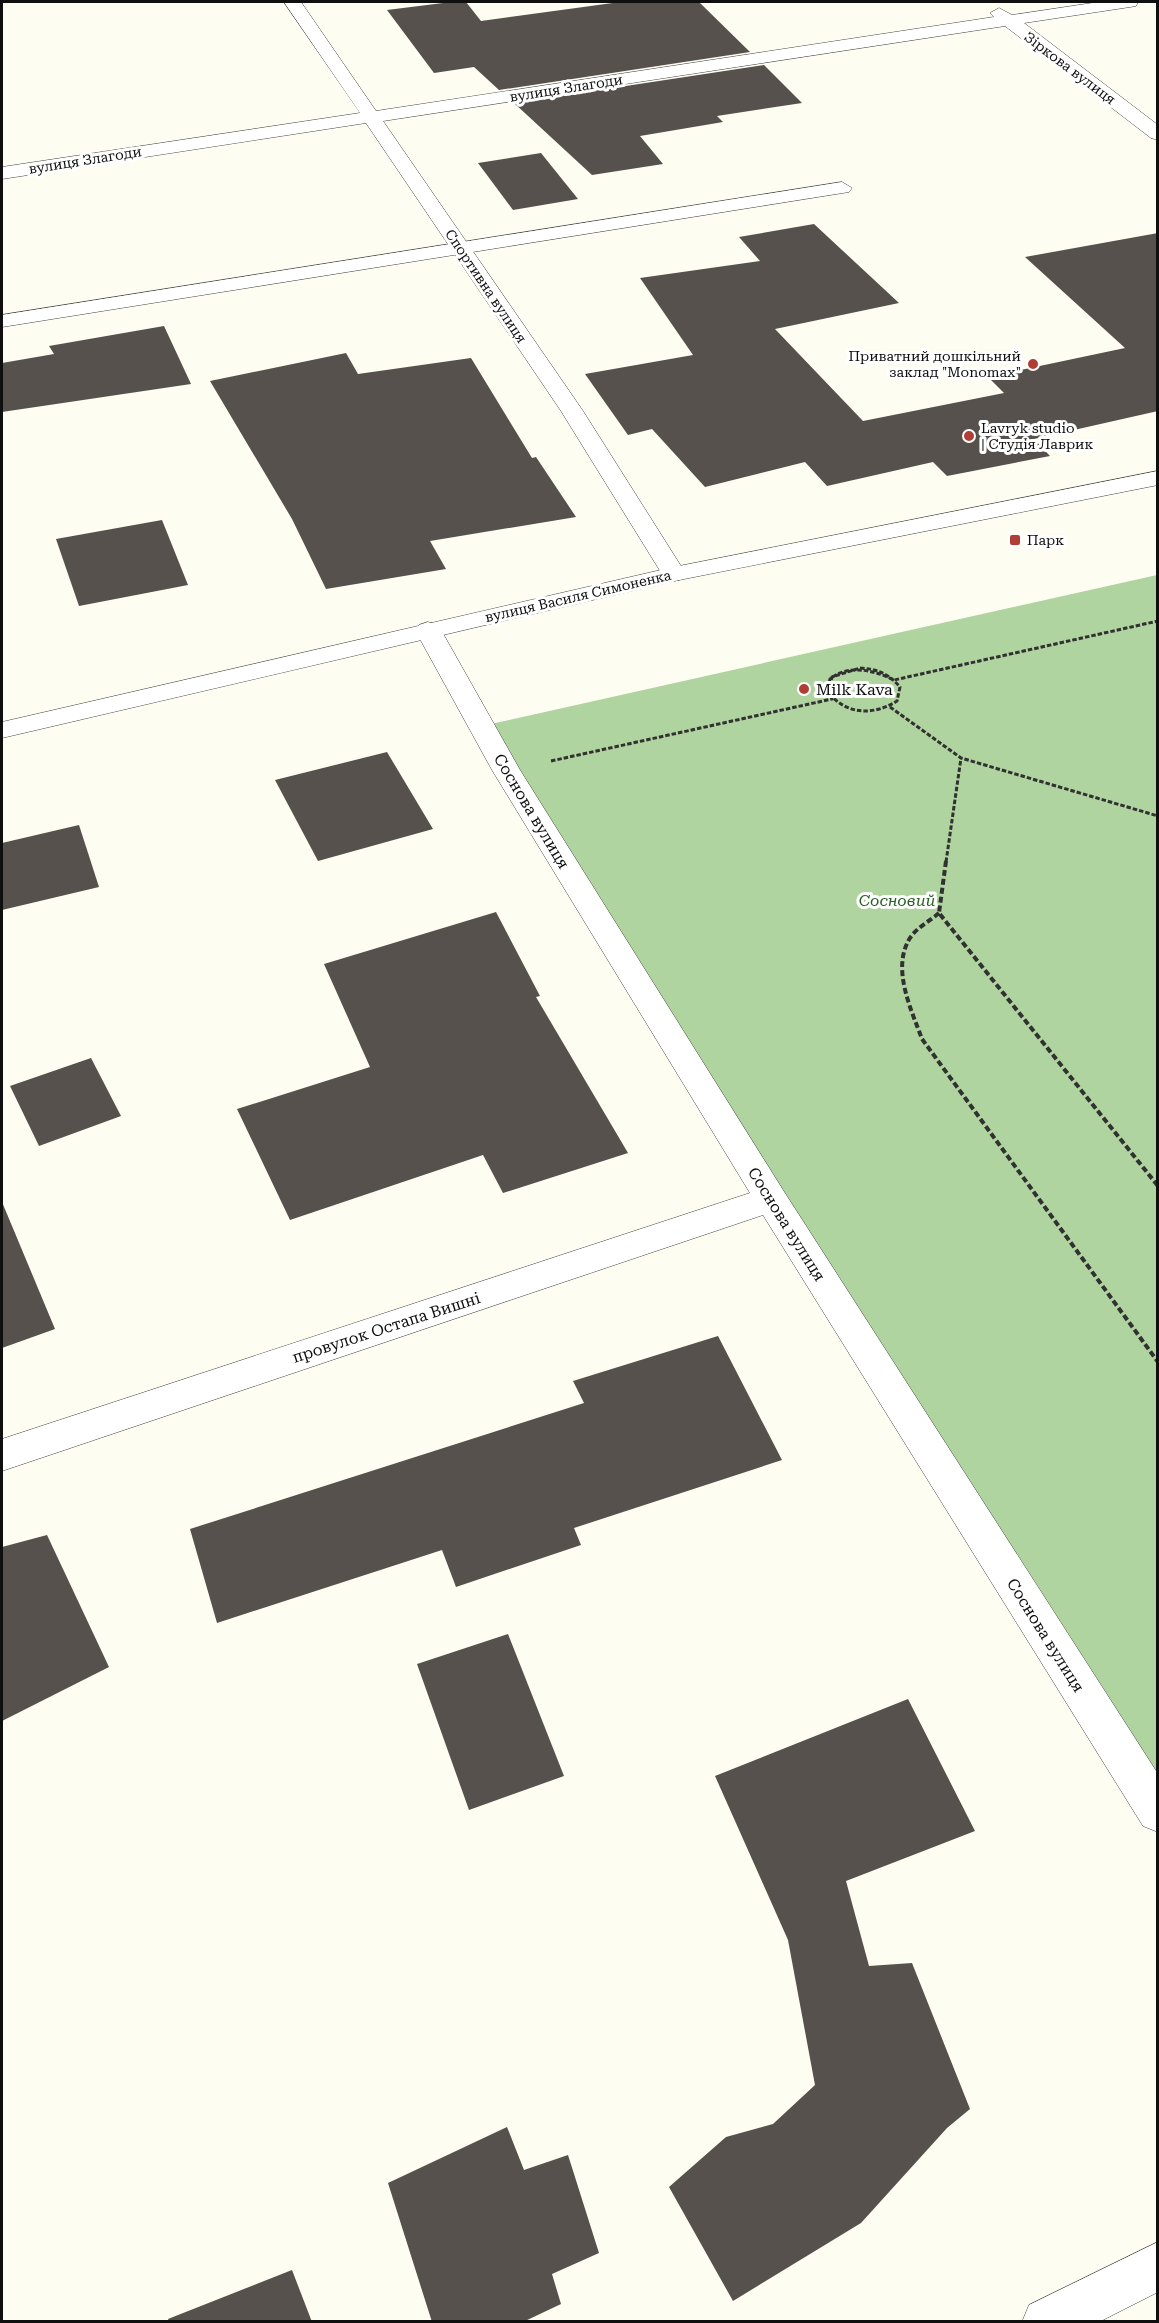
<svg xmlns="http://www.w3.org/2000/svg" width="1159" height="2323" font-family="'Roboto Serif',serif">
<style>
.forest{fill:#b0d49f}
.building{fill:#56514c}
.lines{fill:none;stroke-linecap:round;stroke-linejoin:round}
.service-casing{stroke:#424242;stroke-width:1}
.minor-casing{stroke:#424242;stroke-width:1}
.tertiary-casing{stroke:#424242;stroke-width:1}
.path-far1{stroke:#313131;stroke-width:3;stroke-dasharray:4.5 2;stroke-linecap:butt}
.path{stroke:#313131;stroke-width:4;stroke-dasharray:6 3;stroke-linecap:butt}
.service{fill:#fff;fill-rule:evenodd}
.minor{fill:#fff;fill-rule:evenodd}
.tertiary{fill:#fff;fill-rule:evenodd}
.poi-dot{fill:#b13e34;stroke:#fff;stroke-width:2}
.labels{text-anchor:middle;stroke-width:6;stroke-linejoin:round;paint-order:stroke}
.far-street-label{font-size:14px;fill:#0f0f0f;stroke:#fff}
.far-poi-label{font-size:14px;fill:#0f0f0f;stroke:#fff;text-anchor:start}
.poi-label{font-size:16px;fill:#0f0f0f;stroke:#fff;text-anchor:start}
.street-label{font-size:16px;fill:#0f0f0f;stroke:#fff}
.park-label{font-size:16px;font-style:italic;fill:#2a6025;stroke:#fff}
</style>
<rect width="100%" height="100%" fill="#fefdf2"/>
<polygon class="forest" points="1157,575 1157,1809 482,726"/>
<g class="building">
<polygon points="451,2 466,2 481,21 620,2 699,2 750,52 499,90 474,67 434,73 387,10"/>
<polygon points="764,65 802,103 717,116 723,122 640,136 663,164 592,175 514,103"/>
<polygon points="541,153 578,199 513,210 478,163"/>
<polygon points="814,224 899,303 775,329 863,421 1004,393 988,377 1125,348 1025,257 1158,233 1158,411 1034,439 1050,456 947,476 933,462 827,486 805,462 705,487 652,429 628,435 585,374 693,355 640,278 760,261 739,237"/>
<polygon points="164,326 191,384 2,412 2,363 54,354 49,346"/>
<polygon points="346,353 358,374 471,358 532,458 536,457 576,517 430,541 446,569 326,589 292,519 210,381"/>
<polygon points="162,520 188,585 79,606 56,539"/>
<polygon points="387,752 433,829 318,861 275,780"/>
<polygon points="79,825 99,887 2,910 2,843"/>
<polygon points="496,912 540,996 536,997 628,1153 503,1193 483,1155 290,1220 237,1109 370,1067 324,964"/>
<polygon points="91,1058 121,1116 39,1146 10,1086"/>
<polygon points="2,1202 55,1329 2,1348"/>
<polygon points="718,1336 782,1460 574,1528 581,1545 456,1587 442,1550 217,1623 190,1529 584,1403 573,1381"/>
<polygon points="47,1535 109,1667 2,1721 2,1547"/>
<polygon points="508,1634 564,1776 469,1810 417,1664"/>
<polygon points="908,1699 975,1831 846,1881 869,1966 912,1963 970,2109 947,2128 861,2223 733,2301 669,2187 726,2137 773,2124 815,2085 788,1940 715,1776"/>
<polygon points="507,2127 524,2170 568,2155 599,2253 552,2274 561,2304 523,2322 432,2322 388,2183"/>
<polygon points="292,2270 312,2322 169,2322 168,2319"/>
</g>
<g class="lines">
<defs>
<polygon id="service" points="842,182 852,188 849,192 2,327 2,315"/>
<g id="minor">
<polygon points="284,2 301,2 376,111 994,17 990,13 999,8 1012,15 1099,2 1138,2 1136,6 1130,7 1024,23 1158,125 1158,140 1151,138 1005,26 383,121 583,411 686,574 683,579 674,581 665,579 662,574 561,411 366,123 2,179 2,167 360,113"/>
<polygon points="428,622 437,625 441,630 520,770 783,1190 1158,1774 1158,1832 1143,1826 763,1215 2,1471 2,1439 750,1193 492,770 415,630 419,625"/>
<polygon points="1158,2242 1158,2292 1099,2322 1022,2322 1029,2305"/>
</g>
<polygon id="tertiary" points="1158,471 1158,485 674,581 2,738 2,722 674,567"/>
</defs>
<use href="#service" class="service-casing"/>
<use href="#minor" class="minor-casing"/>
<use href="#tertiary" class="tertiary-casing"/>
<g class="path-far1">
<path d="M 860,668 C 877,669 889,674 900,687 L 897,701 C 873,716 846,715 828,692 L 832,677 Z"/>
<polyline points="890,707 961,758 1158,816"/>
<path d="M 551,761 L 832,699 L 828,687 L 830,679 C 848,664 874,670 894,680 L 1158,621"/>
<polyline points="946,862 961,758"/>
</g>
<g class="path">
<polyline points="946,861 939,913 1158,1186"/>
<path d="M 939,913 C 930,921 917,927 910,938 C 891,968 911,1009 922,1039 L 1158,1362"/>
</g>
<use href="#service" class="service"/>
<use href="#minor" class="minor"/>
<use href="#tertiary" class="tertiary"/>
</g>
<g class="poi-dot">
<circle cx="1033" cy="364" r="6"/>
<circle cx="969" cy="436" r="6"/>
<rect x="1009" y="534" width="12" height="12" rx="3"/>
<circle cx="804" cy="689" r="6"/>
</g>
<g class="labels">
<g class="far-street-label">
<text transform="translate(1070 68) rotate(37)" y="5">Зіркова вулиця</text>
<text transform="translate(566 88) rotate(-9)" y="5">вулиця Злагоди</text>
<text transform="translate(85 160) rotate(-9)" y="5">вулиця Злагоди</text>
<text transform="translate(486 286) rotate(56)" y="5">Спортивна вулиця</text>
<text transform="translate(578 596) rotate(-13)" y="5">вулиця Василя Симоненка</text>
</g>
<g class="far-poi-label">
<text x="1021" y="361" text-anchor="end">Приватний дошкільний<tspan x="1021" dy="16">заклад "Monomax"</tspan></text>
<text x="981" y="433">Lavryk studio<tspan x="981" dy="16">| Студія Лаврик</tspan></text>
<text x="1027" y="545">Парк</text>
</g>
<g class="poi-label">
<text x="816" y="695">Milk Kava</text>
</g>
<g class="street-label">
<text transform="translate(532 811) rotate(59)" y="6">Соснова вулиця</text>
<text transform="translate(787 1224) rotate(58)" y="6">Соснова вулиця</text>
<text transform="translate(386 1327) rotate(-18)" y="6">провулок Остапа Вишні</text>
<text transform="translate(1046 1635) rotate(58)" y="6">Соснова вулиця</text>
</g>
<g class="park-label">
<text x="897" y="906">Сосновий</text>
</g>
</g>
<rect width="1159" height="2323" fill="none" stroke="#0f0f0f" stroke-width="6"/>
</svg>
